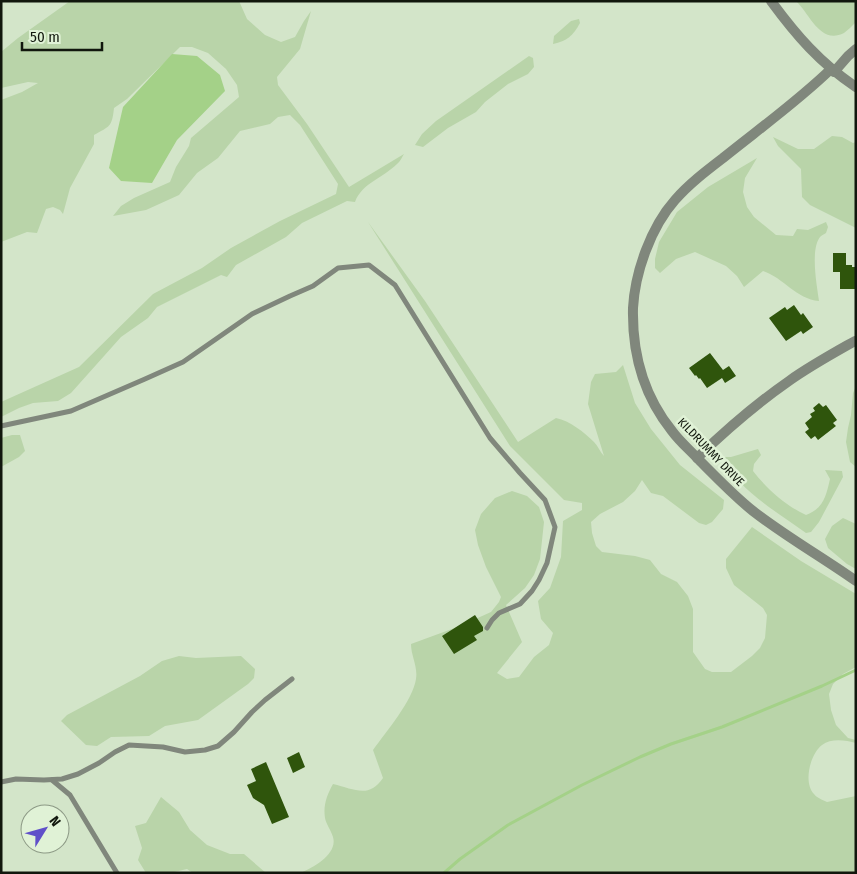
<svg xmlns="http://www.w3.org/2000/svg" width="857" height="874" font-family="'Fira Sans Condensed',sans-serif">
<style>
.green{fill:#b9d4a9}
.water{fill:#a4d188}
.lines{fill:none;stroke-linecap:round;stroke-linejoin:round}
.stream{stroke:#a4d188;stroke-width:3}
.building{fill:#2f550c}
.lane{stroke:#80877c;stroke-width:5}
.street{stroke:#80877c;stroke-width:10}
.labels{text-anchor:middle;stroke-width:5;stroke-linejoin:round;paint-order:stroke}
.street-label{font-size:12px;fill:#11170d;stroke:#e0f2d6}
</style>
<rect width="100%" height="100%" fill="#d3e5c9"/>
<g class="green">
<path d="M 70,1 L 239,1 L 247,19 L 265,35 L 281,42 L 295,37 L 304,21 L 311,11 L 300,49 L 277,77 L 278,85 L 307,124 L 349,187 L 404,154 C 402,157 400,162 397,164 C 383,178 362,183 355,202 L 347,201 L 302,223 L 286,237 L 236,265 L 227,277 L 221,275 L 157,307 L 148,318 L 121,337 L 71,393 L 58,401 L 33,403 L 19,408 L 1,417 L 1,402 L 79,367 L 153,294 L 202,268 L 231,248 L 280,221 L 336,194 L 338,184 L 300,125 L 290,115 L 278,117 L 270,124 L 240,131 L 218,158 L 197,173 L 179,195 L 146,210 L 113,216 L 121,206 L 134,198 L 170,182 L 176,167 L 189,146 L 191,138 L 239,97 L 237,85 L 226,69 L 208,53 L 192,47 L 180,47 L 127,99 L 114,108 C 112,127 110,126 94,135 L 94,144 L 70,188 L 63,214 L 60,210 L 53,207 L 46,209 L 37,233 L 27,232 L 1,242 L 1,100 L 22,92 L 38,83 L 28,82 L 1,88 L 1,52 L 18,38 Z"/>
<path d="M 796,1 L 856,1 L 856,22 C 852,26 848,30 844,33 C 820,45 810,14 796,1 Z"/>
<path d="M 579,19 L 580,23 C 573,36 567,41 553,44 L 554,36 L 571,21 Z"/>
<polygon points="529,56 533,58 534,67 528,74 508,84 485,102 476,112 448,128 423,147 415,145 422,134 436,121"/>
<polygon points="832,136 842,137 853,143 856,142 856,228 810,205 802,197 801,169 778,146 773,137 798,149 814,149"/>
<path d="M 757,158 L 745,178 L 743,192 L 747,207 L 754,217 L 776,235 L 793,236 L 797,229 L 808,230 L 826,222 L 828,227 L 826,233 C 824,234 821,236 820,237 C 810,250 817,286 819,301 C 796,299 784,278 763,271 L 744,287 L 737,276 L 726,266 L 695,252 L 676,259 L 660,273 L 655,268 L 655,259 L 659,242 L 677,212 L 708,187 Z"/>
<path d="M 368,222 L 425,301 L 518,442 L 556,418 C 570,421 584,432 594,442 C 598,446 600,452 604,456 L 588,404 L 591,382 L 595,374 L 616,372 L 623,365 L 635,403 L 651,429 L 680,465 L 724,500 L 723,509 L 712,522 L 706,525 L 699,523 L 663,496 L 651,493 L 642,480 L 635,491 L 623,502 L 600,514 L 591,522 L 592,533 L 596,546 L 602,552 L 635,556 L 650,560 L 661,574 L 677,582 L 688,596 L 693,609 L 693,652 L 705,669 L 712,672 L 731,672 L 752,656 L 760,648 L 765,638 L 767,615 L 763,608 L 734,585 L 726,568 L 726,559 L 752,527 L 801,561 L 856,594 L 856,667 L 843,674 L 833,684 L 829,694 L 831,710 L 836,725 L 848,738 L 856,740 L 856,743 C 845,740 831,738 822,745 C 810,754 803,783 814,794 C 817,798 823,800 827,802 L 856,796 L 856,873 L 301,873 C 314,867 338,854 333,837 C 331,830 326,824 325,818 C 323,805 327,795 333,784 C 354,789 369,799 383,778 L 373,750 C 386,732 413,700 416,679 C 418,666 411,656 411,644 L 460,626 L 491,612 L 499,602 L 501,597 L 486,567 L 478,545 L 475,530 L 481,514 L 495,498 L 512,491 L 527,496 L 539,507 L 544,522 L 540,559 L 534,575 L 525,588 L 506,605 L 522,642 L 497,673 L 507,679 L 519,677 L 534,657 L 549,645 L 553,633 L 541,619 L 538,601 L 550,588 L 561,557 L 563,521 L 582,510 L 582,503 L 564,500 L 510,446 Z"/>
<polygon points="856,386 856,467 850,462 846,442 848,428 851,415 853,393"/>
<polygon points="12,435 20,435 25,451 19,457 1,467 1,438"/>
<path d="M 758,449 L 761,455 L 754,464 L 753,471 C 766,488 786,506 806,515 C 824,508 826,496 830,479 L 825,470 L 842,471 L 843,477 L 819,522 L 811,532 L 806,533 C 777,512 738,490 722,457 L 731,457 Z"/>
<polygon points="843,518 856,524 856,569 847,564 828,548 825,539 832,526"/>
<polygon points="179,656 196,658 241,656 255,669 254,678 248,684 198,720 165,726 149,736 111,737 97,746 86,745 61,721 67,715 140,676 162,661"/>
<polygon points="161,797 179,812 190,830 207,845 230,854 244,854 266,873 193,873 187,869 170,873 146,873 138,860 142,848 135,826 146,823"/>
</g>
<polygon class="water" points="172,54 197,56 220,75 225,91 177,140 152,183 121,181 109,168 123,107"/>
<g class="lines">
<polyline class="stream" points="444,873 460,859 508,825 582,785 640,757 671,744 722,727 822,686 856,670"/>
</g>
<g class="building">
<polygon points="833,253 846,253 846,265 852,265 852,267 856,267 856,289 840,289 840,272 833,272"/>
<polygon points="794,305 801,315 803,313 813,327 803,334 801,331 786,341 769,318 785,307 787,310"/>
<polygon points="710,353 723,370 729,366 736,376 725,383 722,378 707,388 700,378 699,379 696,375 695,376 689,368"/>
<polygon points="819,403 823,407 826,405 837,420 833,423 836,426 818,440 815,436 811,439 805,432 809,429 805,423 812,417 810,414 815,411 813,408"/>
<polygon points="475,615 483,627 483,631 474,636 477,640 454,654 442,636"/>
<polygon points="299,752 305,767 293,773 287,758"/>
<polygon points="266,762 289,817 272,824 264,805 253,798 247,785 256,781 251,769"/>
</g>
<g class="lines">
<g class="lane">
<polyline points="1,426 71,411 145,379 183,362 252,314 290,296 313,286 338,268 369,265 395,285 490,438 520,473 545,500 555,527 547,563 539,580 532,591 520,604 499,613 492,620 487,628"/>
<polyline points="52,780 70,795 117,873"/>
<polyline points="1,782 16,779 44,780 62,779 78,774 99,763 115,752 129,745 163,747 185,752 205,750 218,746 234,732 252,712 265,700 292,679"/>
</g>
<g class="street">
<path d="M 771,1 C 796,35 820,63 856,87"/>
<path d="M 831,69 C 798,101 759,129 723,158 C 706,171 689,184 675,200 C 651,227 635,272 633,308 C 632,353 643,395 672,431 C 680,442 691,451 700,461 C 717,478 734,496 753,511 C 785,536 822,557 856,581"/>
<polyline points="834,72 848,56 856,49"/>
<path d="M 697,458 C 726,430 756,404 789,381 C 810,366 832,354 855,341"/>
</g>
</g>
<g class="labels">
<g class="street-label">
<text transform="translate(711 452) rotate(46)" y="4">KILDRUMMY DRIVE</text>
</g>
</g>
<rect width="857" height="874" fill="none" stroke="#11170d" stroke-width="5"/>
<g transform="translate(45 829) rotate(53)"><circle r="24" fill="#e0f2d6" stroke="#8d9a86"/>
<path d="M0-4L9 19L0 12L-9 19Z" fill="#6050c9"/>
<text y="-8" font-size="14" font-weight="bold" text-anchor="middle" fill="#11170d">N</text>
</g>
<path d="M22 42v8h80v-8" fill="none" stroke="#11170d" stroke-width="2.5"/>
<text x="30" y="42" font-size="15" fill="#11170d" stroke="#e0f2d6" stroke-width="4" paint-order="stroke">50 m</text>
</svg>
